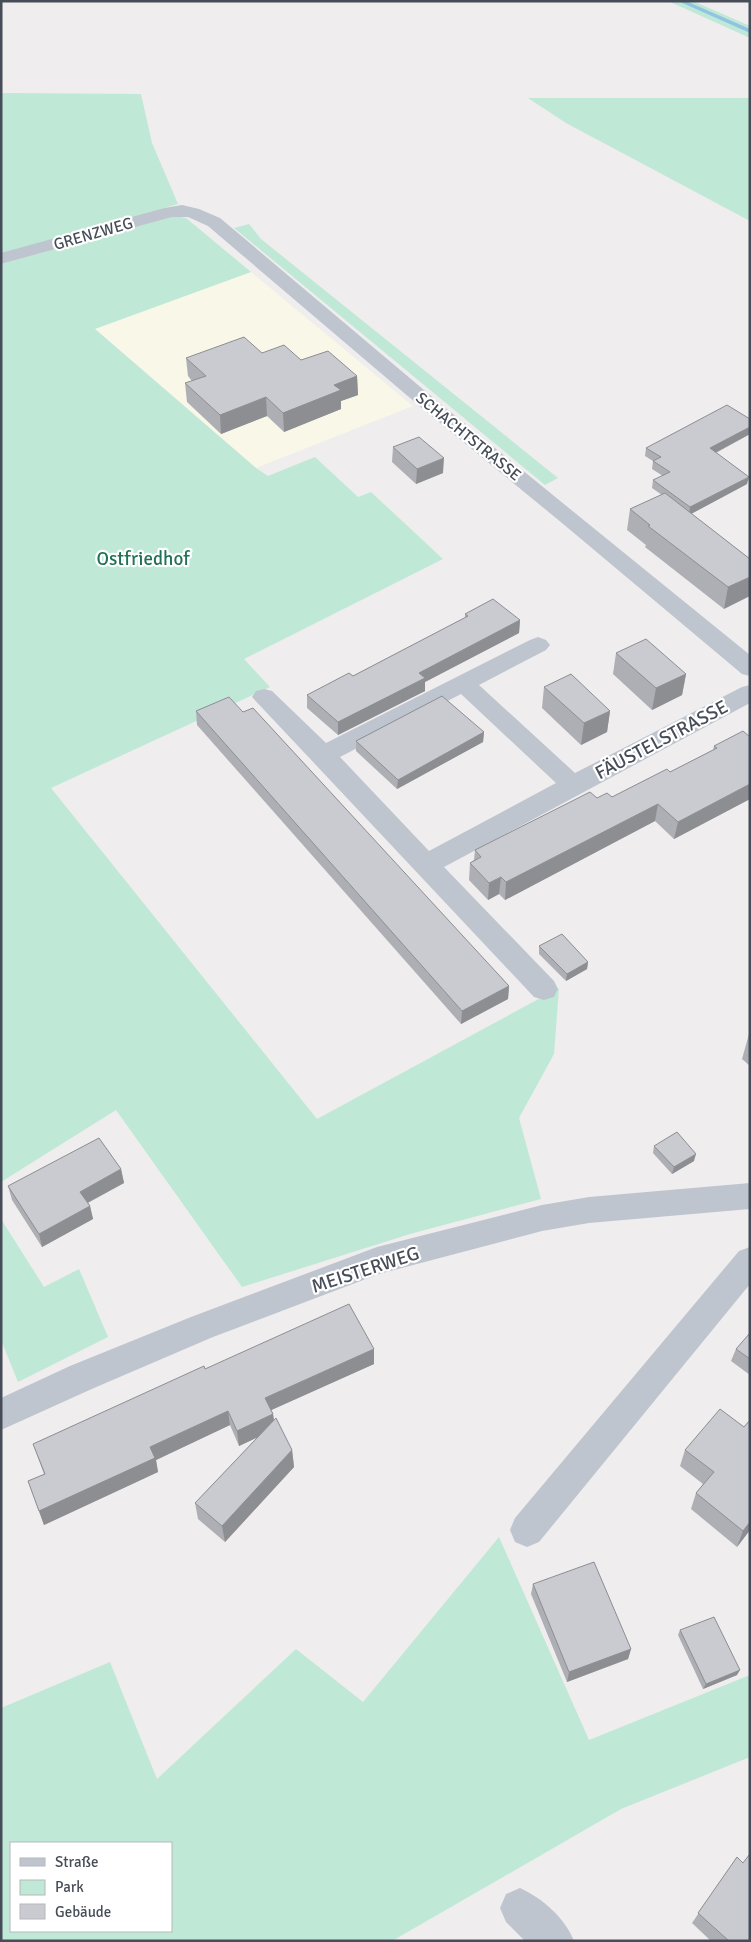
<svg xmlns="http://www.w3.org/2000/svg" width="751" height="1942" font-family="Signika,sans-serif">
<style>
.commercial{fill:#f9f7e7}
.green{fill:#bfe9d6;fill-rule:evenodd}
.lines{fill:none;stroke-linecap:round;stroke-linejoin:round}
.stream{fill:#91c3e2;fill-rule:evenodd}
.street{fill:#bfc5ce;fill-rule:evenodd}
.wall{fill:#aeafb4}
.shaded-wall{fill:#8d8e92}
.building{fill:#cacbd1;stroke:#8d8e92}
.labels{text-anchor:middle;stroke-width:4.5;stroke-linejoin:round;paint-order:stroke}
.far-street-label{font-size:16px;fill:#474d58;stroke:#fff}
.park-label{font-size:19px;fill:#207156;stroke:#fff}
.street-label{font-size:19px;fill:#474d58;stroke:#fff}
</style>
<rect width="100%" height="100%" fill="#efeded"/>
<polygon class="commercial" points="251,272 413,406 256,468 94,328"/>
<g class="green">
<polygon points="668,1 693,1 750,26 750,38"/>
<polygon points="1,93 141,94 152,143 178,204 1,254"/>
<polygon points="528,98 750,98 750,221 566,123"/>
<polygon points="174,216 186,218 251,272 95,329 256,468 268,476 315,457 358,497 371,492 443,559 244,659 270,687 51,788 317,1119 559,988 554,1054 519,1118 541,1199 410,1234 242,1287 116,1110 1,1182 1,264"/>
<polygon points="249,224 261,239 558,478 545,485 234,228"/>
<polygon points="1,1219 44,1287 79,1269 108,1337 18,1382 1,1340"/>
<path d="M 499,1537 L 589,1740 L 750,1675 L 750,1757 L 621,1809 L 392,1941 L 1,1941 L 1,1708 L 110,1662 L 157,1779 L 296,1649 L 363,1702 ZM 171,1843 L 171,1931 L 11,1931 L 11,1843 Z"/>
</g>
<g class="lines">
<polygon class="stream" points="678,1 686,1 750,29 750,33"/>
<g class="street">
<polygon points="182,205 199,209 220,218 437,401 750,655 750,676 742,674 562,523 423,409 208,226 188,217 172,217 1,264 1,253 164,208"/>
<path d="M 538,637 L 546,640 L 550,645 L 546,650 L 479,685 L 575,773 L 742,687 L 750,685 L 750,703 L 444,867 L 554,981 L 558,989 L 554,997 L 544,1000 L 534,997 L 252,697 L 256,691 L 264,689 L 272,691 L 326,743 L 530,640 ZM 461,694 L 556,783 L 429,851 L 340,757 Z"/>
<polygon points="750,1183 750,1209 589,1223 542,1231 379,1274 213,1337 94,1388 1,1430 1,1398 70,1366 191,1317 377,1247 542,1205 589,1197"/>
<polygon points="750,1247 750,1284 539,1542 527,1547 515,1542 510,1530 515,1518 739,1251"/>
<path d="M 520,1888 C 542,1898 565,1918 574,1941 L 525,1941 L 506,1922 L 500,1908 L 506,1894 Z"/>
</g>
</g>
<g class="wall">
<polygon points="262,353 301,360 357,376 358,395 341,401 341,409 284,432 267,416 221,434 187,402 185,383 192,381 188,376 186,358"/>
<polygon points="750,419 750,434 716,453 747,484 691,514 750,559 724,609 645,547 646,545 627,530 630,509 662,495 652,488 653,480 663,476 652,469 653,461 645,456 646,448"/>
<polygon points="393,447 443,473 416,484 392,462"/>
<polygon points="465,614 520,620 519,633 425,682 425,691 338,735 307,708 307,695 353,676 465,618"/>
<polygon points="616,653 686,674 682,695 652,710 613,674"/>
<polygon points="544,687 610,711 607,732 581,745 542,708"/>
<polygon points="196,711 243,712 509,986 508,999 461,1024 197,725"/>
<polygon points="484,732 483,742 397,789 356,751 356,741"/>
<polygon points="750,737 750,799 674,839 655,821 505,900 499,894 488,900 469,880 470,863 474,860 475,850 597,798 612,797 670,772 713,750 714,746"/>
<polygon points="539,946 588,962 587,969 566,981 539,954"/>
<polygon points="749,1034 750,1034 750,1066 742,1059"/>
<polygon points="654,1146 694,1161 672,1174 653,1153"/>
<polygon points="121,1169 124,1183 88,1203 90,1206 93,1219 42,1247 12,1200 8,1186"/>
<polygon points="750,1333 750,1375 731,1361 736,1349"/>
<polygon points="374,1349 374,1364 271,1410 273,1414 274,1420 292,1450 294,1467 225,1542 198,1519 195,1503 258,1437 239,1446 230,1425 156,1460 158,1472 44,1525 28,1481 44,1474 33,1444"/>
<polygon points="750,1420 750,1530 737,1547 691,1509 696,1493 703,1484 680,1466 685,1450 744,1427"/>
<polygon points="533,1584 631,1649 628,1659 567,1682 531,1594"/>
<polygon points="680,1630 737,1675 703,1689 678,1635"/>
<polygon points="737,1857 750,1941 711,1941 692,1923"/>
</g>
<g class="shaded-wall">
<polygon points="357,376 358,395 341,401 341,409 284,432 283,413 334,385"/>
<polygon points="266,397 267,416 221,434 220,415"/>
<polygon points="750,427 750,434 709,456 710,448"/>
<polygon points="444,458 443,473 416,484 417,469"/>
<polygon points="749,477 747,484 689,515 690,507"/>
<polygon points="750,577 750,596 724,609 728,587"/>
<polygon points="520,620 519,633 425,682 425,691 338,735 338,722 419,673"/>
<polygon points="686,674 682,695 652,710 656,688"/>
<polygon points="610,711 607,732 581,745 584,723"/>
<polygon points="484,732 483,742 397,789 398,780"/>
<polygon points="750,784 750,799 674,839 678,822"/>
<polygon points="658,804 655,821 505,900 506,882"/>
<polygon points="501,877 499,894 488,900 489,883"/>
<polygon points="588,962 587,969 566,981 567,974"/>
<polygon points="509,986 508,999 461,1024 462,1011"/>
<polygon points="696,1154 694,1161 672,1174 674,1167"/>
<polygon points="121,1169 124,1183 83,1205 80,1192"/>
<polygon points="90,1206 93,1219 42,1247 39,1234"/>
<polygon points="374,1349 374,1364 267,1412 265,1398"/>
<polygon points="228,1411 230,1425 156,1460 158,1472 44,1525 39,1511 150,1447"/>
<polygon points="273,1414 275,1429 239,1446 237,1431"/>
<polygon points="292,1450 294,1467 225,1542 222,1526"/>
<polygon points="750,1522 750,1530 737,1547 743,1531"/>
<polygon points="631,1649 628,1659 567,1682 569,1672"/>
<polygon points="740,1670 737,1675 703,1689 706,1684"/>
</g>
<g class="building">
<polygon points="244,337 262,353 284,345 301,360 328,351 357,376 334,385 341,390 283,413 266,397 220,415 185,383 206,376 186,358"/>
<polygon points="727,405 750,419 750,427 710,448 749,477 690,507 653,480 670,472 653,461 661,457 646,448"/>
<polygon points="419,437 444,458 417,469 393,447"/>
<polygon points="665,493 750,559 750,577 728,587 648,526 650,525 630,509"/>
<polygon points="493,599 520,620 419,673 425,678 338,722 307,695 349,673 353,676 468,616 465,614"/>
<polygon points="646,639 686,674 656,688 616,653"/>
<polygon points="571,674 610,711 584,723 544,687"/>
<polygon points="442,696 484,732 398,780 356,741"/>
<polygon points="229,697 243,712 253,708 509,986 462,1011 196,711"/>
<polygon points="743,731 750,737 750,784 678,822 658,804 506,882 501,877 489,883 470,863 481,857 475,850 590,792 597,798 607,793 612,797 667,769 670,772 717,748 714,746"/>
<polygon points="562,934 588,962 567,974 539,946"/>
<polygon points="677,1132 696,1154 674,1167 654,1146"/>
<polygon points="99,1138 121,1169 80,1192 90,1206 39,1234 8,1186"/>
<polygon points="349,1304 374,1349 265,1398 273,1414 237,1431 228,1411 150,1447 155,1458 39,1511 28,1481 45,1474 33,1444 204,1366 205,1369"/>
<polygon points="750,1333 750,1359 736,1349"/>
<polygon points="720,1409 744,1427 750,1420 750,1522 743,1531 696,1493 714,1472 685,1450"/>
<polygon points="276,1418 292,1450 222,1526 195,1503"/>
<polygon points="594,1562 631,1649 569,1672 533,1584"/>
<polygon points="714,1617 740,1670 706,1684 680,1630"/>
<polygon points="749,1855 750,1856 750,1941 729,1941 698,1913 737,1857 743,1863"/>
</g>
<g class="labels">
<g class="far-street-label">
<text transform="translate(93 233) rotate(-16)" y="6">GRENZWEG</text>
<text transform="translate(469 436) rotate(39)" y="6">SCHACHTSTRASSE</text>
</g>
<g class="park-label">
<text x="143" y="565">Ostfriedhof</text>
</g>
<g class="street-label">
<text transform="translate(661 739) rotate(-28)" y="7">FÄUSTELSTRASSE</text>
<text transform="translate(365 1269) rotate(-18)" y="7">MEISTERWEG</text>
</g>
</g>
<rect width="751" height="1942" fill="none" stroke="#474d58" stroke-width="5"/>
<rect x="10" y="1842" width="162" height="90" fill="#ffffff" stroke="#b5b8bc"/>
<rect x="20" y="1858" width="25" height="8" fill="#bfc5ce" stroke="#b5b8bc"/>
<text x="55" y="1867" font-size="15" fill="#474d58">Straße</text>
<rect x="20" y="1880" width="25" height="15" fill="#bfe9d6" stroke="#b5b8bc"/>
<text x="55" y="1892" font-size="15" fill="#474d58">Park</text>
<rect x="20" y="1904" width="25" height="15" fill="#cacbd1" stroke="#b5b8bc"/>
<text x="55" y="1917" font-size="15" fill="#474d58">Gebäude</text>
</svg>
